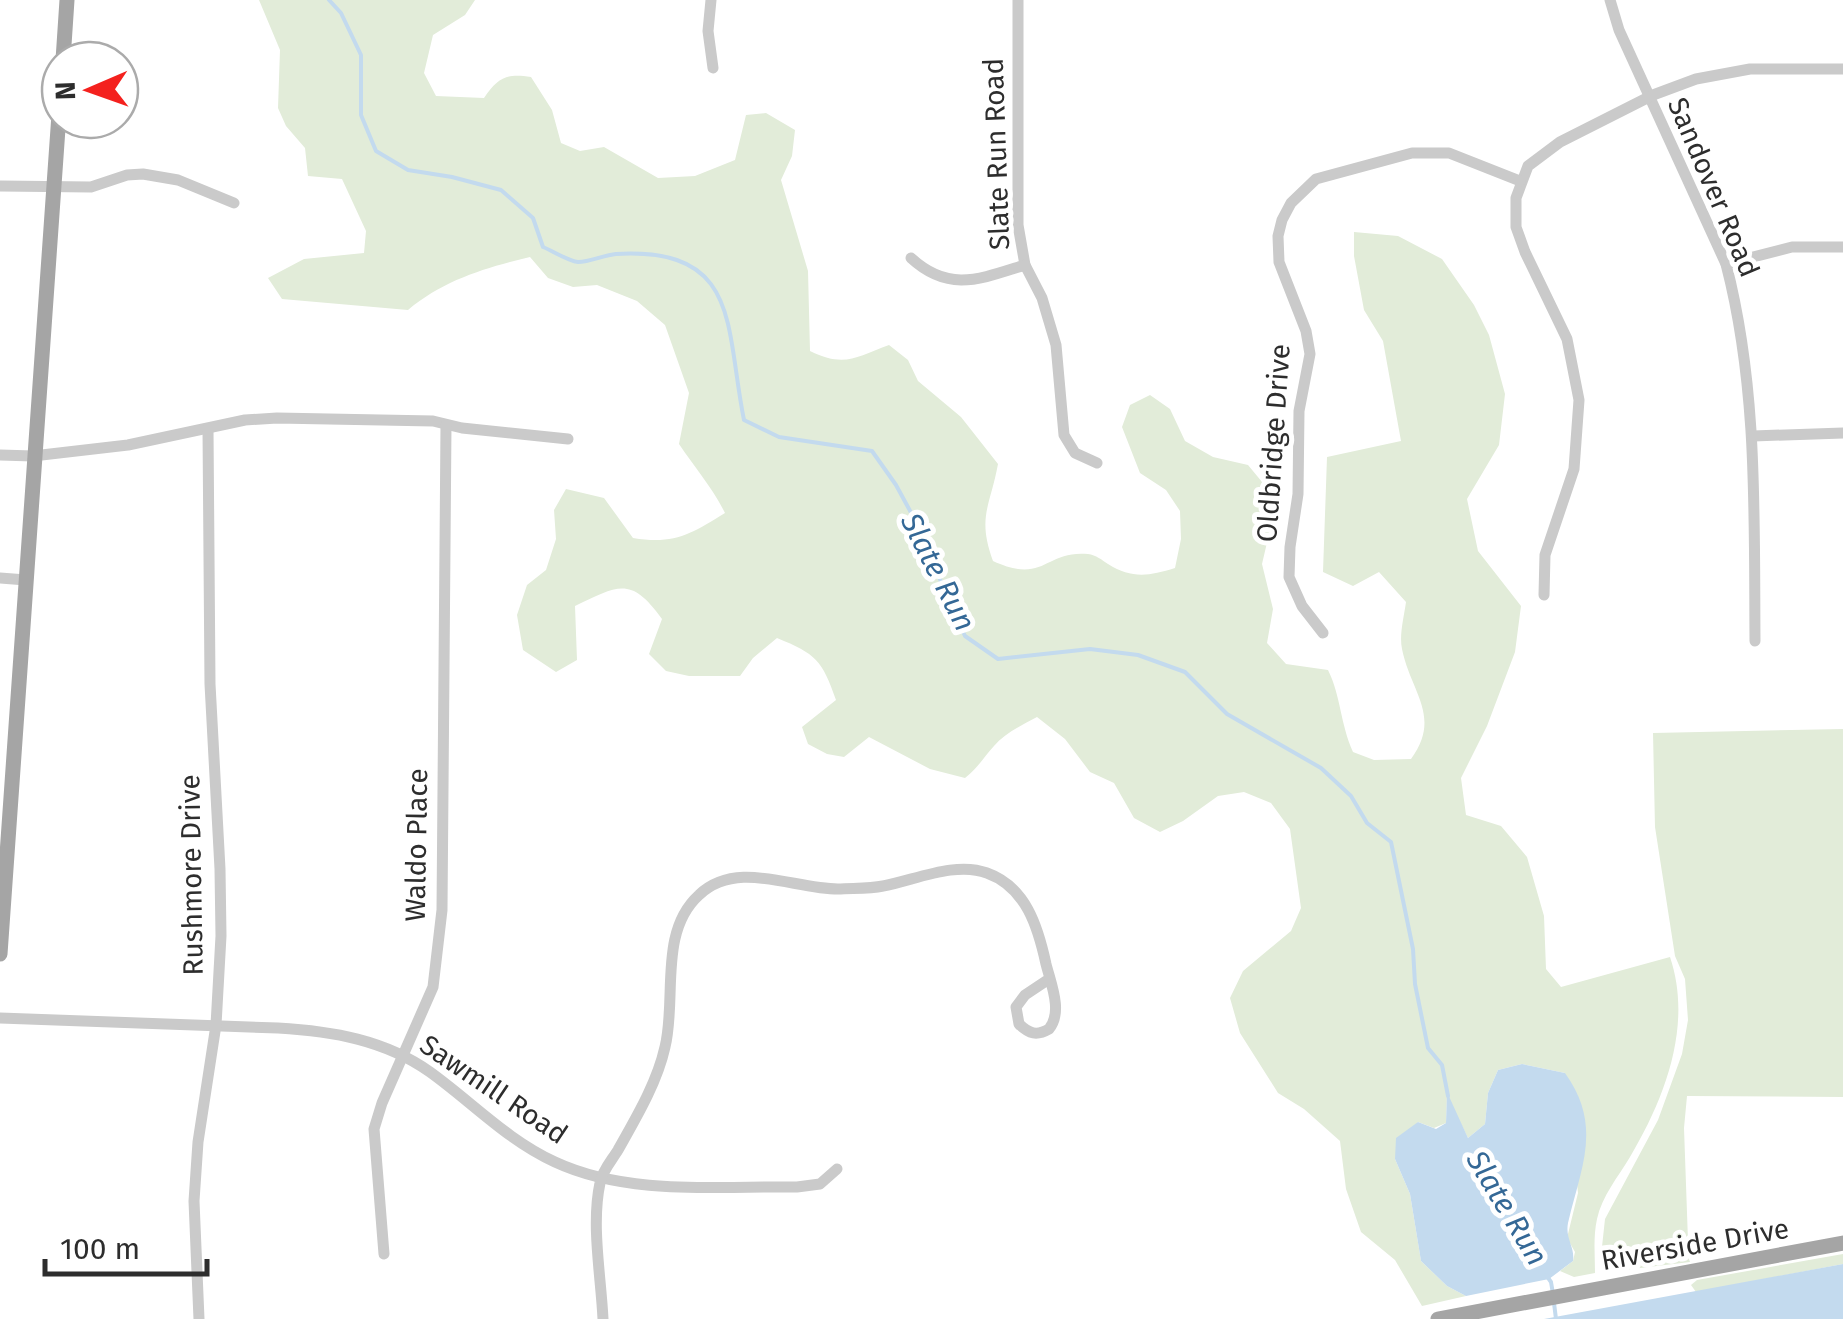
<svg xmlns="http://www.w3.org/2000/svg" width="1843" height="1319" font-family="'Fira Sans',sans-serif">
<style>
.green{fill:#e2ecd9}
.water{fill:#c3daee}
.lines{fill:none;stroke-linecap:round;stroke-linejoin:round}
.stream{stroke:#c3daee;stroke-width:4}
.minor{stroke:#cacaca;stroke-width:11}
.major{stroke:#a5a5a5;stroke-width:15}
.labels{text-anchor:middle;stroke-width:10;stroke-linejoin:round;paint-order:stroke}
.street-label{font-size:28px;fill:#2d2d2d;stroke:#fff}
.water-label{font-size:30px;font-style:italic;fill:#346896;stroke:#fff}
</style>
<rect width="100%" height="100%" fill="#fff"/>
<g class="green">
<path d="M 259,0 L 475,0 L 465,15 L 433,35 L 424,73 L 436,96 L 484,98 C 498,78 506,73 531,77 L 552,110 L 561,143 L 580,151 L 604,147 L 658,178 L 695,176 L 735,160 L 746,115 L 766,113 L 795,130 L 792,156 L 781,180 L 808,271 L 810,351 C 845,368 856,357 889,345 L 908,360 L 918,381 L 961,417 L 998,464 C 990,507 977,517 993,561 C 1045,585 1044,550 1088,554 C 1096,555 1102,560 1108,564 C 1132,579 1149,576 1175,568 L 1181,539 L 1180,511 L 1166,490 L 1140,473 L 1122,427 L 1130,405 L 1150,395 L 1170,409 L 1185,441 L 1213,457 L 1248,465 L 1277,500 L 1262,564 L 1273,609 L 1267,643 L 1286,664 L 1328,670 C 1341,696 1340,723 1353,752 L 1374,760 L 1411,759 C 1442,716 1411,693 1402,649 C 1399,635 1404,617 1406,602 L 1379,572 L 1353,586 L 1323,572 L 1327,457 L 1401,441 L 1383,341 L 1364,310 L 1354,256 L 1354,232 L 1398,236 L 1442,259 L 1474,305 L 1489,335 L 1505,394 L 1499,445 L 1467,499 L 1478,551 L 1521,606 L 1515,652 L 1487,726 L 1461,778 L 1466,815 L 1501,826 L 1527,857 L 1544,916 L 1546,969 L 1561,987 L 1670,957 C 1693,1025 1665,1098 1630,1157 C 1618,1177 1602,1196 1597,1219 C 1593,1237 1595,1255 1595,1273 L 1574,1277 L 1560,1271 L 1573,1261 L 1575,1252 L 1567,1238 L 1578,1193 L 1565,1073 L 1522,1064 L 1498,1070 L 1488,1093 L 1485,1124 L 1468,1138 L 1447,1096 L 1446,1123 L 1434,1128 L 1418,1122 L 1395,1159 L 1410,1194 L 1421,1261 L 1447,1286 L 1466,1296 L 1422,1306 L 1395,1260 L 1361,1232 L 1346,1189 L 1340,1141 L 1304,1109 L 1278,1093 L 1240,1033 L 1230,998 L 1243,971 L 1291,931 L 1301,908 L 1290,829 L 1271,803 L 1244,792 L 1218,796 L 1183,821 L 1160,832 L 1134,818 L 1114,783 L 1090,772 L 1065,739 L 1037,717 C 1022,725 1005,733 994,746 C 983,758 978,768 965,778 L 930,769 L 869,737 L 844,757 L 827,754 L 808,744 L 802,727 L 836,700 C 822,660 816,654 777,638 L 753,658 L 740,676 L 689,676 L 666,671 L 649,654 L 662,619 C 631,576 619,585 575,606 L 577,660 L 556,672 L 523,650 L 517,615 L 527,585 L 546,570 L 556,539 L 554,510 L 566,489 L 604,498 L 633,538 C 674,545 691,534 725,513 C 712,487 695,468 679,444 L 689,393 L 665,325 L 637,301 L 597,285 L 573,287 L 548,278 L 530,257 C 485,268 444,280 408,310 L 282,299 L 268,278 L 304,259 L 364,253 L 366,231 L 342,179 L 308,176 L 305,148 L 286,126 L 278,108 L 280,50 Z"/>
<polygon points="1843,729 1843,1097 1687,1096 1684,1128 1688,1241 1686,1250 1690,1262 1607,1272 1601,1256 1605,1219 1658,1120 1682,1054 1688,1020 1685,979 1675,956 1655,827 1653,733"/>
<polygon points="1843,1254 1843,1264 1696,1292 1691,1285 1697,1280"/>
</g>
<g class="water">
<path d="M 1522,1064 L 1565,1073 C 1603,1126 1581,1167 1568,1223 C 1565,1239 1575,1246 1573,1261 L 1549,1279 L 1466,1296 L 1447,1286 L 1421,1261 L 1410,1194 L 1395,1159 L 1396,1138 L 1418,1122 L 1436,1129 L 1446,1123 L 1447,1092 L 1468,1138 L 1485,1124 L 1488,1093 L 1498,1070 Z"/>
<polygon points="1843,1264 1843,1319 1544,1319"/>
</g>
<g class="lines">
<g class="stream">
<path d="M 329,0 L 341,13 L 361,55 L 361,115 L 376,151 L 408,170 L 452,177 L 501,190 L 533,218 L 543,247 C 553,251 568,261 578,262 C 590,262 604,255 616,254 C 741,247 725,326 744,420 L 779,437 L 872,451 L 896,485 L 927,542 L 947,599 L 965,636 L 998,659 L 1090,649 L 1138,655 L 1185,672 L 1227,714 L 1321,768 L 1351,796 L 1367,823 L 1391,842 L 1413,949 L 1415,984 L 1428,1048 L 1442,1065 L 1448,1096"/>
<polyline points="1546,1275 1551,1282 1553,1294"/>
<polyline points="1554,1303 1556,1319"/>
</g>
<g class="minor">
<polyline points="711,0 708,31 713,68"/>
<polyline points="1018,0 1018,225 1025,265 1042,298 1056,345 1064,435 1075,453 1097,463"/>
<path d="M 1610,0 L 1619,30 L 1726,264 C 1758,387 1754,514 1755,641"/>
<polyline points="0,186 91,187 127,175 143,174 178,180 234,203"/>
<path d="M 911,258 C 949,293 980,279 1025,265"/>
<polyline points="1726,264 1792,247 1843,247"/>
<polyline points="1753,436 1843,433"/>
<polyline points="0,455 33,456 128,445 245,420 277,418 433,421 462,428 568,439"/>
<polyline points="0,578 26,580"/>
<polyline points="1544,595 1545,555 1574,469 1579,400 1567,339 1525,252 1516,227 1516,198 1528,166 1560,142 1653,95 1696,79 1750,69 1843,69"/>
<polyline points="1323,633 1302,606 1289,577 1290,547 1298,494 1299,411 1310,354 1306,331 1279,262 1278,236 1282,220 1291,203 1316,179 1412,153 1449,153 1520,181"/>
<path d="M 0,1018 L 278,1028 C 332,1031 385,1040 430,1072 C 473,1103 507,1140 555,1162 C 628,1196 718,1186 797,1187 L 820,1184 L 837,1169"/>
<polyline points="384,1254 374,1129 382,1103 433,987 442,910 446,425"/>
<polyline points="199,1319 194,1201 198,1142 216,1025 221,936 220,869 210,684 208,429"/>
<path d="M 603,1319 C 601,1276 591,1225 600,1183 C 602,1171 612,1160 618,1150 C 636,1118 657,1083 665,1047 C 677,999 658,932 699,895 C 737,859 793,889 838,889 C 853,888 869,889 883,886 C 915,880 956,861 987,873 C 1026,887 1038,927 1046,964 C 1051,984 1063,1012 1049,1029 C 1037,1036 1029,1034 1019,1024 L 1016,1007 L 1025,995 L 1049,979"/>
</g>
<g class="major">
<polyline points="63,60 67,0"/>
<polyline points="0,954 60,100"/>
<polyline points="1438,1319 1843,1243"/>
</g>
</g>
<g class="labels">
<g class="street-label">
<text transform="translate(996 154) rotate(-92)" y="10">Slate Run Road</text>
<text transform="translate(1714 187) rotate(67)" y="10">Sandover Road</text>
<text transform="translate(1273 443) rotate(-86)" y="10">Oldbridge Drive</text>
<text transform="translate(416 845) rotate(-89)" y="10">Waldo Place</text>
<text transform="translate(191 875) rotate(-91)" y="10">Rushmore Drive</text>
<text transform="translate(494 1089) rotate(34)" y="10">Sawmill Road</text>
<text transform="translate(1695 1244) rotate(-10)" y="10">Riverside Drive</text>
</g>
<g class="water-label">
<text transform="translate(938 572) rotate(63)" y="10">Slate Run</text>
<text transform="translate(1507 1208) rotate(59)" y="10">Slate Run</text>
</g>
</g>
<g transform="translate(90 90) rotate(268)"><circle r="48" fill="#ffffff" stroke="#ababab" stroke-width="2.5"/>
<path d="M0-8L18 38L0 25L-18 38Z" fill="#f4211e"/>
<text y="-15" font-size="28" font-weight="bold" text-anchor="middle" fill="#2d2d2d">N</text>
</g>
<path d="M45 1259v15h162v-15" fill="none" stroke="#2d2d2d" stroke-width="5"/>
<text x="60" y="1259" font-size="30" fill="#2d2d2d" stroke="#ffffff" stroke-width="8" paint-order="stroke">100 m</text>
</svg>
